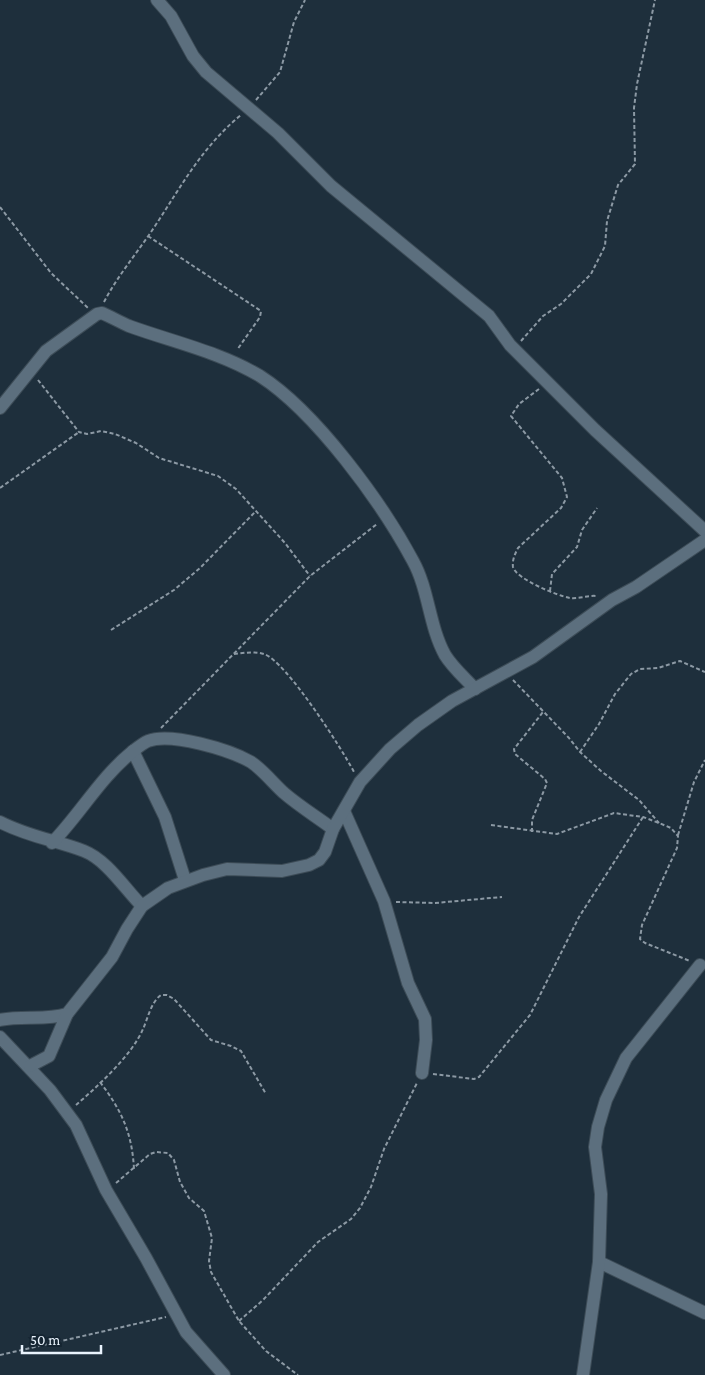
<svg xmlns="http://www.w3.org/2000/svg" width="705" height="1375" font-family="'Crimson Pro',serif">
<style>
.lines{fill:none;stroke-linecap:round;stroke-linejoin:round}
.minor-casing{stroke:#3d4c57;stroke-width:14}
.path{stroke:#8c99a4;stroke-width:2;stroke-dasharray:4 2.5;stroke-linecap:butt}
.minor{stroke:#5c6f7e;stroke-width:12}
</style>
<rect width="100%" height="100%" fill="#1e2f3c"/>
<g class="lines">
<defs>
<g id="minor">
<polyline points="157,0 171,16 193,56 206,72 278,133 331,186 489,316 510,345 595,430 705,531"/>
<path d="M 0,408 L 46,351 L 97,314 L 102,313 C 111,317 120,322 129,326 C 173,342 220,352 260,376 C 316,412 382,503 413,561 C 429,590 429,626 445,655 C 453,668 465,678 475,689"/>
<polyline points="133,751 165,817 185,880"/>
<polyline points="344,811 384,901 408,983 425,1019 426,1040 422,1073"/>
<path d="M 0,822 C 29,837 55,840 84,851 C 107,860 125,889 142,906"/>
<path d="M 52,843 C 80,814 101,777 132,752 C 137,748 143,743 148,741 C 171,732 230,750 251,762 C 263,770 273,783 284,793 C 299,806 317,817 333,829"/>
<path d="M 0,1020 C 23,1015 45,1021 67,1014 L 112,957 L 127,929 L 142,906 L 168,888 L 203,875 L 227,869 L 282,871 L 309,865 L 319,860 L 325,852 L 333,829 L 360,782 L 390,749 L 418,725 L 452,701 L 533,657 L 612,600 L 636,587 L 705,540"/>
<polyline points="0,1037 50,1090 76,1125 106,1190 146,1258 186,1332 224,1375"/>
<polyline points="30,1066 49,1056 67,1014"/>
<polyline points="599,1262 705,1313"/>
<polyline points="583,1375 599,1262 601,1194 595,1147 598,1127 606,1100 626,1058 700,965"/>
</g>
</defs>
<use href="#minor" class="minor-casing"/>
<g class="path">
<polyline points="256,100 280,72 294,22 305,0"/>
<polyline points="0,207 51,273 88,308"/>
<polyline points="148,236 261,311 260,317 237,350"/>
<path d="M 104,302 C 118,275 138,252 155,226 C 182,185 202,147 241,115"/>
<polyline points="521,341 543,316 561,304 591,274 605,246 607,221 618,185 635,164 634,108 637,84 655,0"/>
<polyline points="38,380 79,432 87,434 101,431 115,434 136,443 159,458 218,476 236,489 285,543 310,576"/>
<path d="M 539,389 L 519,404 L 511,416 L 562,478 L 567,497 L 561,508 L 518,548 C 515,554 512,560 513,567 C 516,579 558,596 570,598 C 579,599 588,595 597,596"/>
<polyline points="0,488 79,432"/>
<polyline points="550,591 552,574 577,547 582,530 597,508"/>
<polyline points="111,630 174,590 200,568 255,512"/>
<path d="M 234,654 C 244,653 255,651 264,654 C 286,661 342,749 354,772"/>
<polyline points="513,680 569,738 580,752 601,771 639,800 659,823"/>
<polyline points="161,728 310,576 377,524"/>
<polyline points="580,752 599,724 615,694 631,674 640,669 658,668 680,661 705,672"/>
<polyline points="491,825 557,834 614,813 643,817 659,823 671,828 678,836 677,848 642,925 640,939 645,943 690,961"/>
<polyline points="532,832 532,820 547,783 545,779 515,754 514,749 543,712"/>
<polyline points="678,835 694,782 705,760"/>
<polyline points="396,902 435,903 502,897"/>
<polyline points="433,1074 474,1079 479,1077 530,1015 579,917 643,817"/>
<path d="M 100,1082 C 122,1111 132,1133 134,1169"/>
<path d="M 76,1105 C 98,1086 132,1055 143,1029 C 148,1018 151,1002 161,995 L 167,995 L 174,999 L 211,1040 L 231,1046 L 241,1051 L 266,1094"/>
<polyline points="116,1183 150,1154 156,1152 168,1153 174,1160 180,1182 189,1198 204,1211 212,1238 209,1261 211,1272 239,1321 266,1351 298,1375"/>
<polyline points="239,1321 263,1300 318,1242 351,1219 360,1208 371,1187 384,1149 417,1083"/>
<polyline points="0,1355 166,1317"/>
</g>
<use href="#minor" class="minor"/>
</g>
<path d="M22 1345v8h79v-8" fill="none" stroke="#eaf4fd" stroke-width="2.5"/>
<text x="30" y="1345" font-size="15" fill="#eaf4fd" stroke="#152532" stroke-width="4" paint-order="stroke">50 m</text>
</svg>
